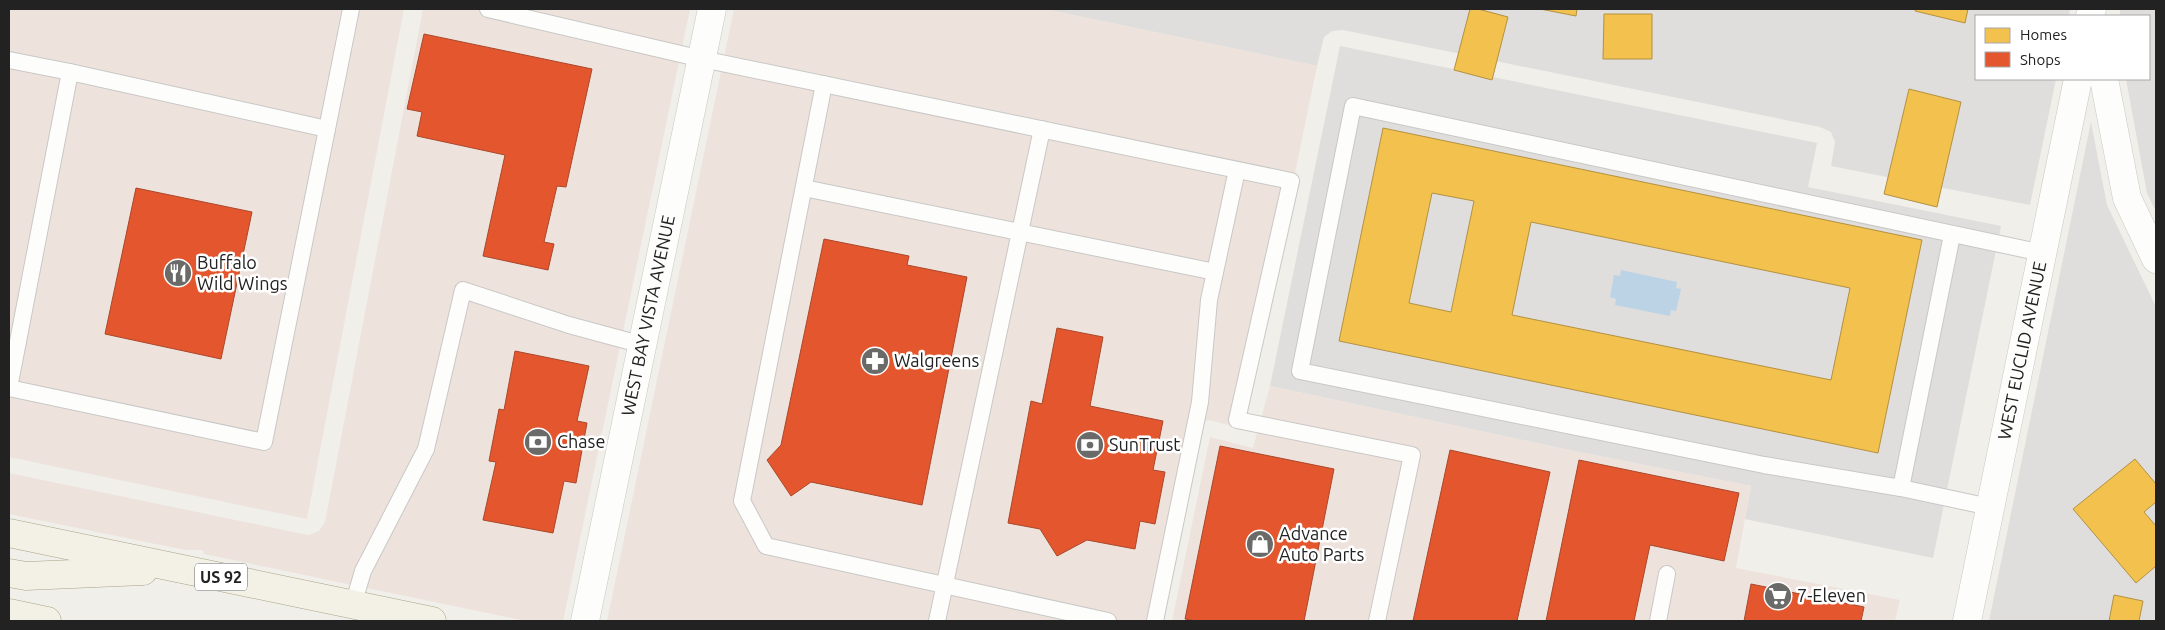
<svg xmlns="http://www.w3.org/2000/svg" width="2165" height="630" font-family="Ubuntu,sans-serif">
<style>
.residential{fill:#dfdedc}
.commercial{fill:#eee2dc}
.water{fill:#bcd3e5}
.homes{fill:#f2c14e;stroke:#b49141;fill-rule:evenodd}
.shops{fill:#e4572e;stroke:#aa472a}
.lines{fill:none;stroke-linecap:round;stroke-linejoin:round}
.service-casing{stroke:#c9c8c6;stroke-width:18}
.minor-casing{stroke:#c9c8c6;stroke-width:29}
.tertiary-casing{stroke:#c9c8c6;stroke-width:29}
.primary-casing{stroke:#a7a486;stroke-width:29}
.service{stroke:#fdfdfc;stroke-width:16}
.minor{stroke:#fdfdfc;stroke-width:28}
.tertiary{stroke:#fdfdfc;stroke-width:28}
.primary{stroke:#f3f0e6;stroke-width:28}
.labels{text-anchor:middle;stroke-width:5;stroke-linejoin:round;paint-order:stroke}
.shield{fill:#fff;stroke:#646464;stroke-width:1}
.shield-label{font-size:16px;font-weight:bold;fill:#222}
.poi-label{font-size:18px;fill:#222;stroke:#fff;text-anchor:start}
.street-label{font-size:18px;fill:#222;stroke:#fff}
</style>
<rect width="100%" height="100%" fill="#f0efea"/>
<g class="residential">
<polygon points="1044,9 2070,9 2069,16 1976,16 1976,79 2056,79 2030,205 1831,166 1835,142 1831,132 1820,127 1343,30 1332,31 1324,37 1317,66"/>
<polygon points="2120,9 2156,9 2156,212 2147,193 2126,79 2149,79 2149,16 2120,16"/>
<polygon points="1340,46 1817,143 1808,187 2001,226 1933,558 1745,519 1751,486 1579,452 1270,386"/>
<polygon points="2091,122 2107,205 2156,307 2156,621 1989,621"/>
</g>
<g class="commercial">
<polygon points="9,9 404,9 307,519 9,457"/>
<polygon points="423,9 690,9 563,621 526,621 204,554 203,550 185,550 9,514 9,473 303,534 309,535 319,531 325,522"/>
<polygon points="734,9 1044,9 1317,66 1252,382 1240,428 1209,420 1198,424 1154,621 607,621"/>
<polygon points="1270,386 1579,452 1751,486 1736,568 1900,600 1895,621 1172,621 1210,437 1253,448"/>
</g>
<polygon class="water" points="1621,270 1677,282 1676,288 1681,289 1676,311 1671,310 1670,316 1615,305 1616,299 1610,297 1614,275 1620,276"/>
<g class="homes">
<polygon points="1470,9 1478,9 1508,17 1492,80 1454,70"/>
<polygon points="1540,9 1577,9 1576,16"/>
<polygon points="1916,9 1968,9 1965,23 1915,11"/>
<polygon points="1604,14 1652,14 1652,59 1603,59"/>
<polygon points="1909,89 1961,102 1937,207 1884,194"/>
<path d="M 1383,128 L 1922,240 L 1878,453 L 1339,341 ZM 1432,193 L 1474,201 L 1451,312 L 1409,303 ZM 1531,222 L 1850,288 L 1831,380 L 1512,315 Z"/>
<polygon points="2135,459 2156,484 2156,502 2144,512 2156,526 2156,566 2136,583 2073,509"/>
<polygon points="2114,595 2143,601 2139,621 2109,621"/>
</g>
<g class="shops">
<polygon points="424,34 592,69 566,187 557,186 544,242 554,244 548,270 483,256 505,155 417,136 422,112 407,109"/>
<polygon points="136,188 252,212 221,359 105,334"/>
<polygon points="824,239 909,256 907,265 967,277 922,505 811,482 791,496 767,460 781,445"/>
<polygon points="1057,328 1103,337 1090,406 1163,421 1153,470 1165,472 1155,524 1140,521 1135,549 1087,540 1057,556 1040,529 1008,523 1031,401 1042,404"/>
<polygon points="515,351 589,366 577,421 587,423 576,483 564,481 553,533 483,520 496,462 489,461 499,409 504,410"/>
<polygon points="1220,446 1334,469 1304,621 1196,621 1185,619"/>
<polygon points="1450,450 1550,472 1517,621 1413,621"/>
<polygon points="1579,460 1739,493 1724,561 1650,545 1634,621 1546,621"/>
<polygon points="1751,584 1864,607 1861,621 1744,621"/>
</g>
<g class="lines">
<defs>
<g id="service">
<polyline points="488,9 702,59 1291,181 1237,420 1412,455 1377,621"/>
<polyline points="9,60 70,72"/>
<polyline points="824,84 742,501 766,546 1108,621"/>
<polyline points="804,188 1215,272"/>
<polyline points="9,388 70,72 327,129 351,9"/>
<polyline points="9,388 264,442 327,129"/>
<polyline points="1901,488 1952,235"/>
<polyline points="1990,507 1901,488 1764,465 1300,371 1353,106 2042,253"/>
<polyline points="353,605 363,571 426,449 463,290 569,325 643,345"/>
<polyline points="937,621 1042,129"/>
<polyline points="1155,621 1200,402 1209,300 1237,170"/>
<polyline points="1658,621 1667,574"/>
</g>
<g id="minor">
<polyline points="2104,79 2127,198 2156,259"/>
<path id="s1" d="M 585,621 L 712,9"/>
</g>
<g id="tertiary">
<polyline points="2090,16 2092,9"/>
<path id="s2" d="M 1967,621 L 2078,79"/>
</g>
<g id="primary">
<polyline points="9,533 432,621"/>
<polyline points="9,573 26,576 143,571"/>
<polyline points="9,613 47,621"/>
</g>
</defs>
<use href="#service" class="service-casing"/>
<use href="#minor" class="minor-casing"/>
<use href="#tertiary" class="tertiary-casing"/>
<use href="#primary" class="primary-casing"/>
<use href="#service" class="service"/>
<use href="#minor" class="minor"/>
<use href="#tertiary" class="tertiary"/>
<use href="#primary" class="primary"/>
</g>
<defs>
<symbol id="restaurant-disc" viewBox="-11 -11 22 22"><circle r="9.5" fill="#6a6a68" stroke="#fff"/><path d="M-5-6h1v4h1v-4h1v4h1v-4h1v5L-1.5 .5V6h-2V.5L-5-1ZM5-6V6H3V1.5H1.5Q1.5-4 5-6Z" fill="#fff"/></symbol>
<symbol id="pharmacy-disc" viewBox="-11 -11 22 22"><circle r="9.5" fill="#6a6a68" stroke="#fff"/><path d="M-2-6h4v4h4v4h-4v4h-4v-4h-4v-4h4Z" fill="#fff"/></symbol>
<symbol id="bank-disc" viewBox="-11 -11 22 22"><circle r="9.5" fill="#6a6a68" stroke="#fff"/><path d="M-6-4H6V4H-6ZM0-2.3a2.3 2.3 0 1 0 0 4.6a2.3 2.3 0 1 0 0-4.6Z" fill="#fff"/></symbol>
<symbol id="shop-disc" viewBox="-11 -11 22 22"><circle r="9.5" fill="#6a6a68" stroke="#fff"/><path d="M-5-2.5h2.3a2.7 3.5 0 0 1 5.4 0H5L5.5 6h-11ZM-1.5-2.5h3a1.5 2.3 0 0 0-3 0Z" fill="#fff"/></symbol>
<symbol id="supermarket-disc" viewBox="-11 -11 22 22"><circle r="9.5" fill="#6a6a68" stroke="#fff"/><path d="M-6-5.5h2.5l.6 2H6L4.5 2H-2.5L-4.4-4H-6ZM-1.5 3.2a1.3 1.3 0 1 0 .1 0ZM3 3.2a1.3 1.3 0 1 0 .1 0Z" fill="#fff"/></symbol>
</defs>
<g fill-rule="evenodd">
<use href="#restaurant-disc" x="162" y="257" width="32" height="32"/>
<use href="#pharmacy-disc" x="859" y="345" width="32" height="32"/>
<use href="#bank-disc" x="522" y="426" width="32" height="32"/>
<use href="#bank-disc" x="1074" y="429" width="32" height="32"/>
<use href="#shop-disc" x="1244" y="528" width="32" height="32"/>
<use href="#supermarket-disc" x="1762" y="580" width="32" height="32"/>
</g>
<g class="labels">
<rect class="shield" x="195" y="563.5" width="52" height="27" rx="4"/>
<g class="shield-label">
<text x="221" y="583">US 92</text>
</g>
<g class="poi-label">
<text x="197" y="269">Buffalo<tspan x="197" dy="21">Wild Wings</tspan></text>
<text x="894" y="367">Walgreens</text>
<text x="557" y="448">Chase</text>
<text x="1109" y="451">SunTrust</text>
<text x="1279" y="540">Advance<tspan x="1279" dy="21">Auto Parts</tspan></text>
<text x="1797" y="602">7-Eleven</text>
</g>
<g class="street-label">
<text dy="6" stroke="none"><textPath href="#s1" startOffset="312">WEST BAY VISTA AVENUE</textPath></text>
<text dy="6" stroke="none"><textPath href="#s2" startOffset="276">WEST EUCLID AVENUE</textPath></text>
</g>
</g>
<rect width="2165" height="630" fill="none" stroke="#222222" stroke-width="20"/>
<rect x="1975" y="15" width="175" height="65" fill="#ffffff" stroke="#a7a7a7"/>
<rect x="1985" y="28" width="25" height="15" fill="#f2c14e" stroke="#a7a7a7"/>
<text x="2020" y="40" font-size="15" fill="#222222">Homes</text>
<rect x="1985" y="52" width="25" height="15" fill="#e4572e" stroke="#a7a7a7"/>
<text x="2020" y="65" font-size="15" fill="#222222">Shops</text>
</svg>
